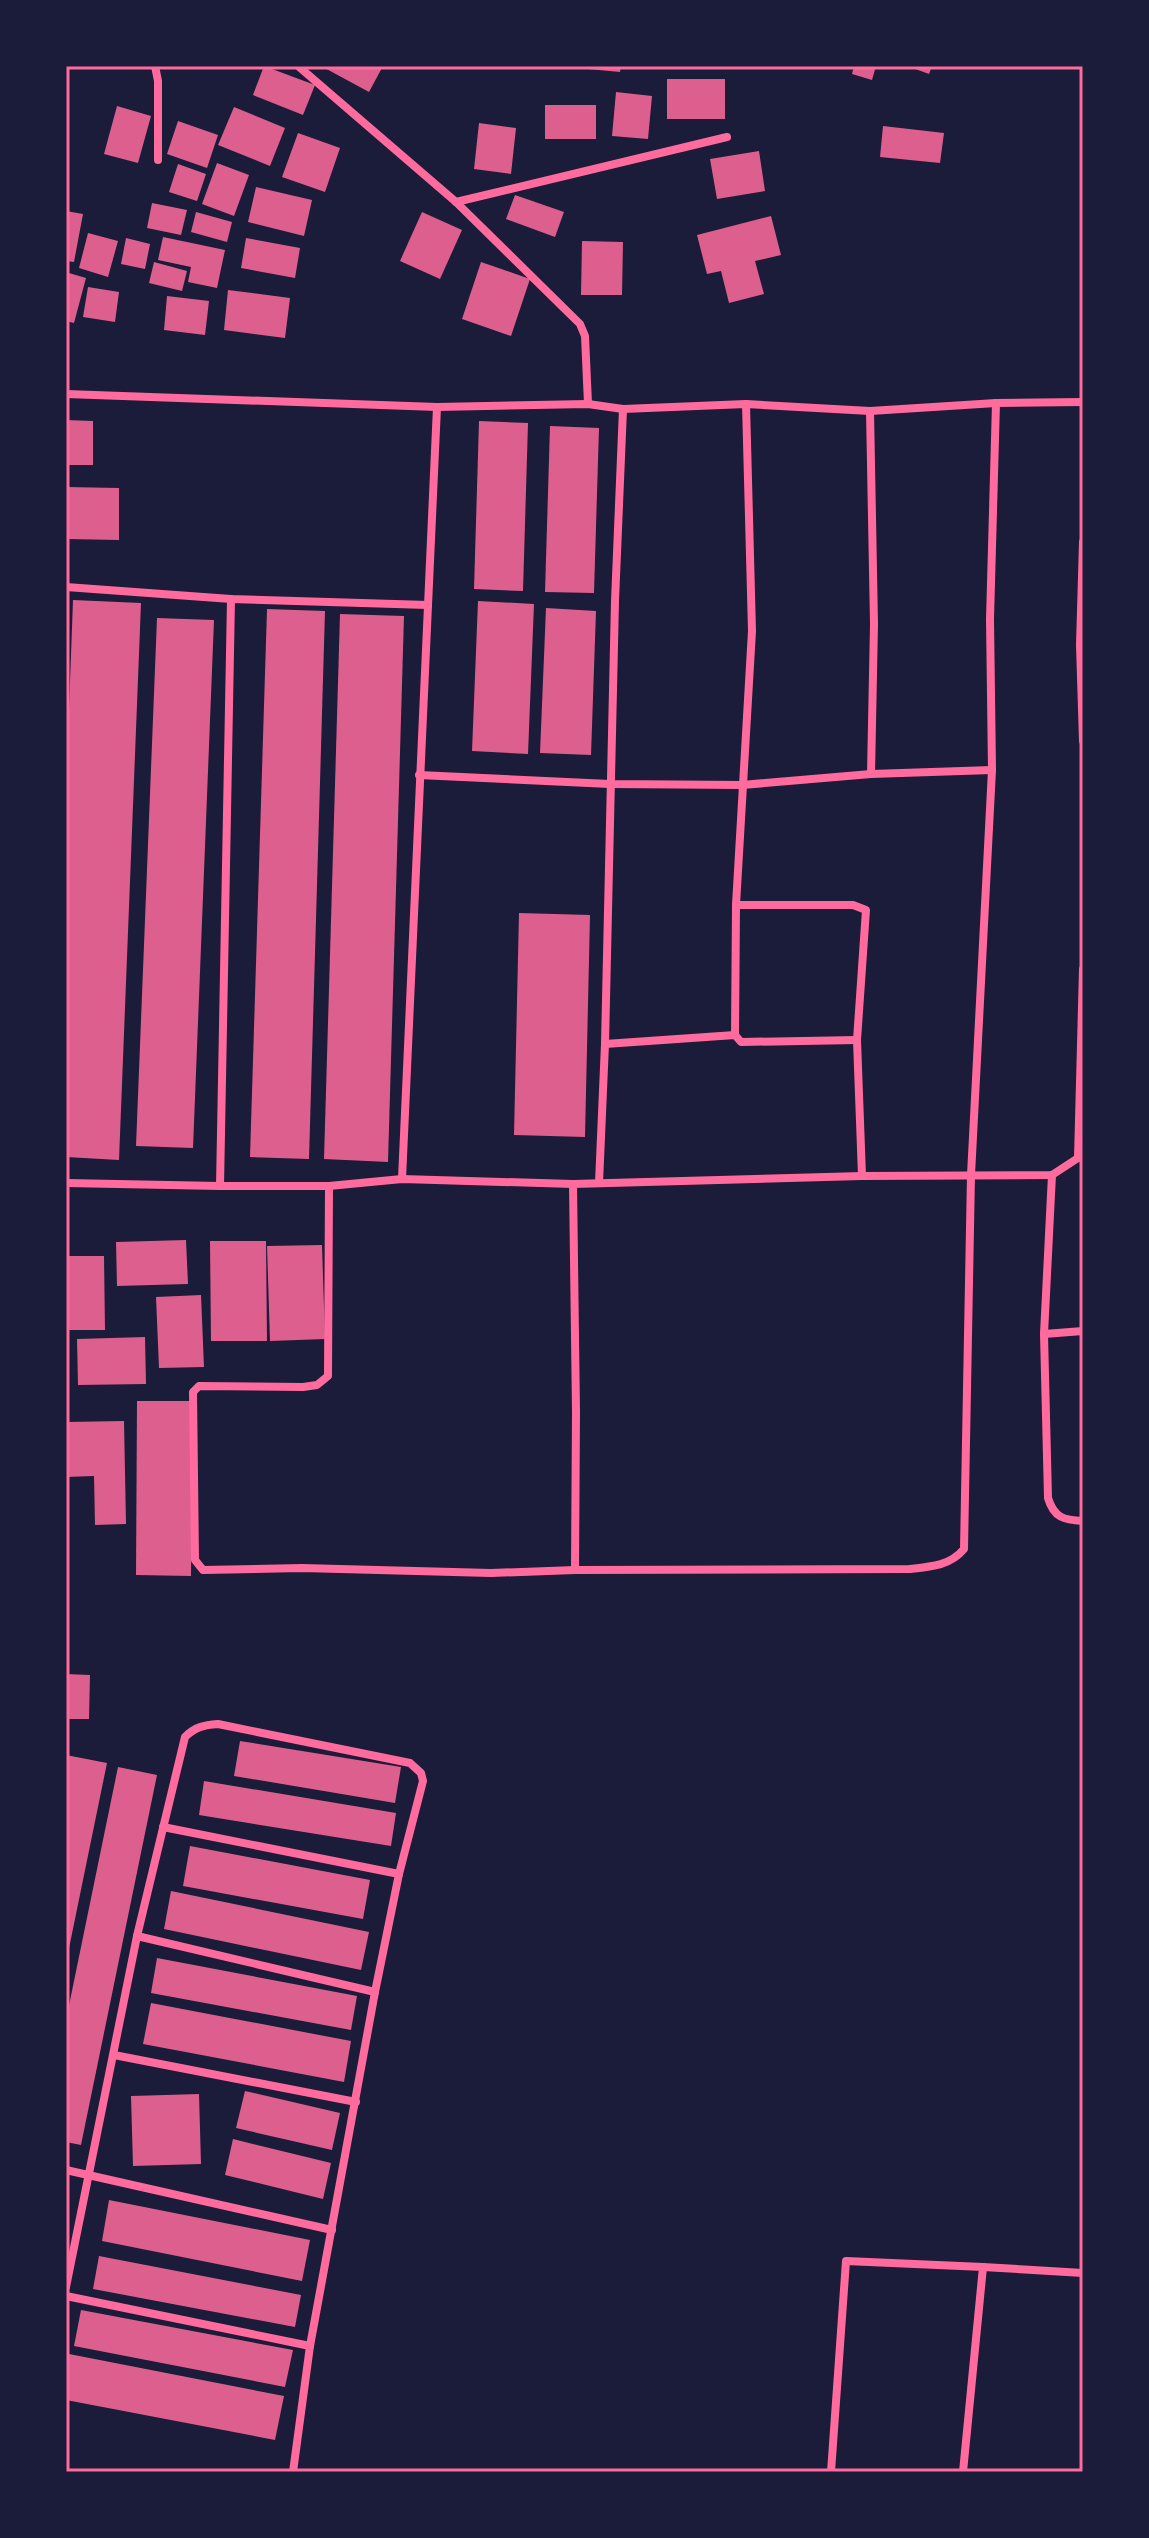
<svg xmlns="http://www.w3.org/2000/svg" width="1149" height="2538" font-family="Figtree,sans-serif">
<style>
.building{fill:#dd5f8e}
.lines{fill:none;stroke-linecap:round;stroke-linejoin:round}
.minor{stroke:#ff6b9d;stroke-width:8}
.neatline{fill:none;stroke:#ff6b9d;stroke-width:3}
</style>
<rect width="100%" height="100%" fill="#1b1b3a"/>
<g class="building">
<polygon points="264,66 315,85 303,115 253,95"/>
<polygon points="321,66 383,66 369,92"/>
<polygon points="577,66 621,66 620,72 577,68"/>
<polygon points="854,66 876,66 872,80 852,74"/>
<polygon points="907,66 932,66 929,74"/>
<rect x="667" y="79" width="58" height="40"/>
<polygon points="616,92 652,96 648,139 612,136"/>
<rect x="545" y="105" width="51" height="34"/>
<polygon points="117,106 151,116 138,163 104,154"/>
<polygon points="234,107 285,128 270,166 218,145"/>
<polygon points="178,121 218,135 207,168 167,154"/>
<polygon points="479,123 516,128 511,174 474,169"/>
<polygon points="883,126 944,133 940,163 880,157"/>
<polygon points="298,133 340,148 325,192 282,177"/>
<polygon points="759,151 765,191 717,199 710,159"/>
<polygon points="217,163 249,175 234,216 202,204"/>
<polygon points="178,164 206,174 197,201 169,192"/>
<polygon points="256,187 312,200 304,236 248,222"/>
<polygon points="515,195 564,212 555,237 506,219"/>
<polygon points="152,203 187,210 181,235 147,228"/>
<polygon points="66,211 83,214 74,262 66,261"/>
<polygon points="196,212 232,222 227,242 191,232"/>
<polygon points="422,212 462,230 440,279 400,261"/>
<polygon points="771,216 781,255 755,261 764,294 729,303 721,271 707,274 697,235"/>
<polygon points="88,233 118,241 108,277 79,268"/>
<polygon points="163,237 225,250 217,288 188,282 191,267 158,260"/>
<polygon points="126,238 150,244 145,269 121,264"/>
<polygon points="246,238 300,248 295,278 241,268"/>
<polygon points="582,241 623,242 622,295 581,295"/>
<polygon points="154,262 187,271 182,291 149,283"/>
<polygon points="481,262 530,279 511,336 462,319"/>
<polygon points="69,273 86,278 74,323 66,321 66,283"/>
<polygon points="88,287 119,292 115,322 83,317"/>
<polygon points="228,290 290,298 285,338 224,330"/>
<polygon points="167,296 209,301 205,335 164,330"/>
<polygon points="66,420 93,421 93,465 66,465"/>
<polygon points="479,421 528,423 523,591 474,589"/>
<polygon points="550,426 599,428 594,593 545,592"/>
<polygon points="66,487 119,488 119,540 66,539"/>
<polygon points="73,600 141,603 119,1160 66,1157 66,791"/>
<polygon points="478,601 534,604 528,754 472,751"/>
<polygon points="546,608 596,611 591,755 540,753"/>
<polygon points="267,609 325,611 309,1159 250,1157"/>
<polygon points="340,614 404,616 388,1162 324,1159"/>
<polygon points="157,618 214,620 193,1148 136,1146"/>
<polygon points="519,913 590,915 585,1137 514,1135"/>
<polygon points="186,1240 188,1284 117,1286 116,1242"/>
<polygon points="210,1241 266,1241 267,1341 211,1341"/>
<polygon points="322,1245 325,1339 270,1341 267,1246"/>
<polygon points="66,1256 104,1256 105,1330 66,1330"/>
<polygon points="201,1295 204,1367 159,1368 156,1297"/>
<polygon points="145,1337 146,1384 78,1385 77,1339"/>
<polygon points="137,1401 192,1401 191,1576 136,1575"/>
<polygon points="124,1421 126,1524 95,1525 94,1476 66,1477 66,1422"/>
<polygon points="66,1674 90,1675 89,1719 66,1719"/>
<polygon points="240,1741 401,1767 395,1803 234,1776"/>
<polygon points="66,1755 107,1763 67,1958 66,1958"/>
<polygon points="118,1767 157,1775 81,2145 66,2142 66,2020"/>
<polygon points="204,1781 396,1813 391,1846 199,1815"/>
<polygon points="190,1846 370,1880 363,1919 183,1886"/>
<polygon points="171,1891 369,1932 361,1970 164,1929"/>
<polygon points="157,1958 357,1996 351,2030 151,1993"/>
<polygon points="151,2003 351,2041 344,2082 143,2044"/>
<polygon points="245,2091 340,2113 332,2150 236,2128"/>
<polygon points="199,2094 201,2164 133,2166 131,2096"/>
<polygon points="233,2139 331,2163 323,2199 225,2175"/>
<polygon points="109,2200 310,2240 302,2281 102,2241"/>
<polygon points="99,2256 301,2295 295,2327 93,2289"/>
<polygon points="81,2310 293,2350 285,2387 74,2346"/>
<polygon points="69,2354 284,2396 275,2440 66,2400 66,2372"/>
</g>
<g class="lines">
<g class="minor">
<polyline points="155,66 158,81 158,160"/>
<polyline points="298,66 456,202 580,324 585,336 588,404"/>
<polyline points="456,202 727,137"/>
<polyline points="66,394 437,407 588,404 623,409 746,404 870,411 996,403 1083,402"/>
<polyline points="870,411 874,624 871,774"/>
<polyline points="1083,542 1080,645 1083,741"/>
<polyline points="66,587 231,599 428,605"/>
<polyline points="419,775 610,784 742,785 871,774 992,770"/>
<polyline points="736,905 853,905 866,910 857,1040 862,1176"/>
<polyline points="735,1035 736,905 752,631 746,404"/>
<polyline points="605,1044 735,1035 741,1042 857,1040"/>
<polyline points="1078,1158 1083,969"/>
<path d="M 1052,1175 L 1044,1334 L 1048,1498 C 1054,1518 1064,1520 1083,1521"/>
<polyline points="402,1179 437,407"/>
<polyline points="66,1183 220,1186 329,1186 402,1179 573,1184 862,1176 1052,1175 1078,1158"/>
<polyline points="599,1183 605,1044 615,601 623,409"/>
<polyline points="573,1184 576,1412 575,1570"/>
<polyline points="220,1186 231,599"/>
<path d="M 329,1186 L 328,1376 L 317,1385 L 303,1387 L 199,1386 L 193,1392 L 195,1560 L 203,1570 L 302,1568 L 491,1573 L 575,1570 L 909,1569 C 930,1567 950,1566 964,1549 L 971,1175 L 992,770 L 990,619 L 996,403"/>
<polyline points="1044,1334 1083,1331"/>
<polyline points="163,1827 399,1874"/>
<polyline points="137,1936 375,1992"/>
<polyline points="114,2055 356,2102"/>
<polyline points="66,2170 332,2230"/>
<polyline points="983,2267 1083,2273"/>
<path d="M 66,2287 L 137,1936 L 185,1737 C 195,1727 204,1725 218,1724 L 410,1763 L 421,1773 L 423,1781 L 399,1874 L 375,1992 L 310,2346 L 293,2472"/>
<polyline points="66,2296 310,2346"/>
<polyline points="831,2472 846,2261 983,2267 963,2472"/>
</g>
</g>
<rect width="1149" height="2538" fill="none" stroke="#1b1b3a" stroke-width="136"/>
<rect x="68" y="68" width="1013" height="2402" class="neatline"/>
</svg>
